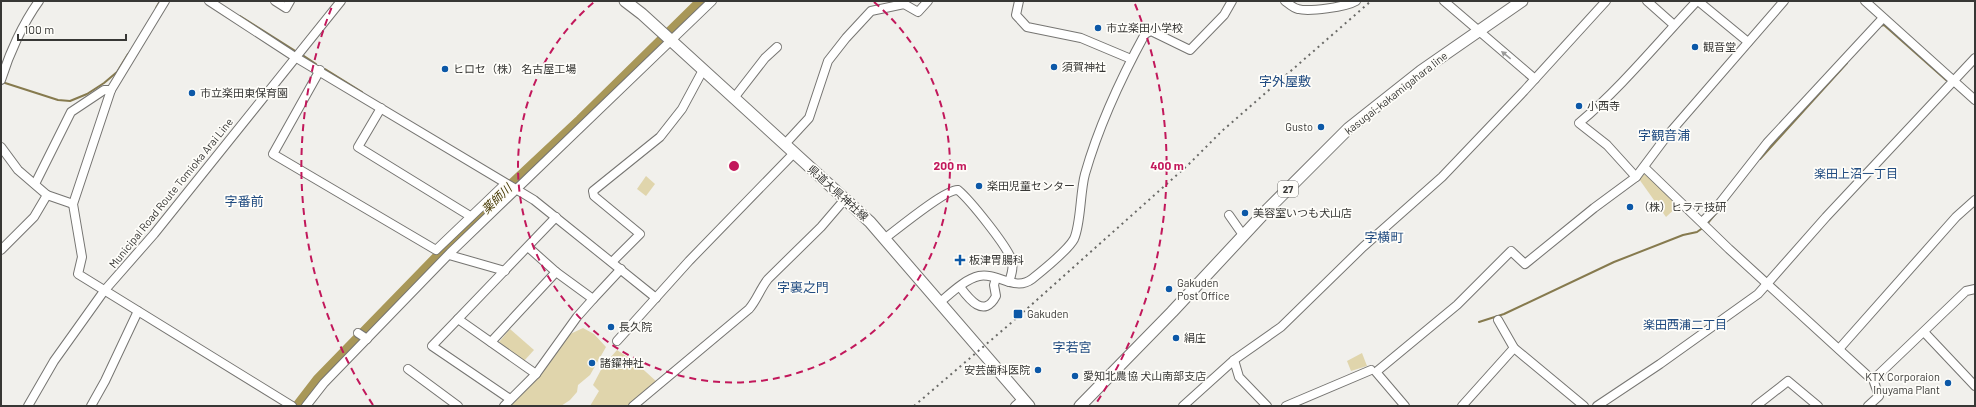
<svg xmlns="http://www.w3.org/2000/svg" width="1976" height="407" font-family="Barlow,'Noto Sans JP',sans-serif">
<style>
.green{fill:#e0d5ac}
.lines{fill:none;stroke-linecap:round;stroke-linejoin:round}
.stream{stroke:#867a4e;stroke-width:2}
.river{stroke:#a89758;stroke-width:13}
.minor-casing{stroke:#767572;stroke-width:10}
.major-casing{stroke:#767572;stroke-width:13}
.minor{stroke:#fff;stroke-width:8}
.major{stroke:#fff;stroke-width:11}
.rail{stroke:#6a6a67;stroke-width:2;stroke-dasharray:2 4;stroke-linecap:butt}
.oneway{fill:#9b9b9a}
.ring{fill:none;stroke:#c2185b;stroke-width:2;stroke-dasharray:7 5}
.poi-dot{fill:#0c58a7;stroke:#fefdf9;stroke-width:1.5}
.labels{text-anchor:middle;stroke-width:3.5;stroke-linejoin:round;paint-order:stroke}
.shield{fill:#fefdf9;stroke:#737270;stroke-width:1}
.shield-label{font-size:10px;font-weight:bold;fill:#373735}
.poi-label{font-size:11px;fill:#373735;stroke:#fefdf9;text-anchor:start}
.street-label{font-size:11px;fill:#373735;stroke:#fefdf9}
.neighbourhood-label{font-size:12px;fill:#214c81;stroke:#fefdf9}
.water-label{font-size:12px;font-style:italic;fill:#4a3d08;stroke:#fefdf9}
.quarter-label{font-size:13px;fill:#214c81;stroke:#fefdf9}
.centre{fill:#c2185b;stroke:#fefdf9;stroke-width:2}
.ring-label{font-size:12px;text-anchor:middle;font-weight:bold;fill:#c2185b;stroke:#fefdf9;stroke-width:3.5;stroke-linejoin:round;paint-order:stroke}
</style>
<rect width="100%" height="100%" fill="#f1f0ec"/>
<g class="green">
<polygon points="1646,173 1679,205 1666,217 1639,179"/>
<polygon points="646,176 655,184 646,196 637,189"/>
<polygon points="583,328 594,334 606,347 590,375 578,385 577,392 570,400 561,406 509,406 566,336"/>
<polygon points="510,329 534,350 524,361 499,342"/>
<polygon points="617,350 635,362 657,382 628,406 590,406 599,391 593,385 603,366"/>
<polygon points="1362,353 1367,366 1351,371 1347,361"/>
</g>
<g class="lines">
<g class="stream">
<polyline points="156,8 160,1"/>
<polyline points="240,16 297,52"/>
<polyline points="1880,26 1884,25 1946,80"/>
<polyline points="301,54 316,64"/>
<polyline points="325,69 362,92"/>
<polyline points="2,82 58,100 70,101 87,94 104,83 117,72 128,54"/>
<polyline points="1760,159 1847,63"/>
<polyline points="1707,224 1717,212"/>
<polyline points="1479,322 1504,314 1614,262 1683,235 1697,232 1704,227"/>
</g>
<polyline class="river" points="299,406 319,380 467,228 581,121 703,1"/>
<defs>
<g id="minor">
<polyline points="165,1 111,90 73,204 82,257 78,274 292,406"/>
<polyline points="209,1 295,57 534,200 656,298"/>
<polyline points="275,1 286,8 290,1"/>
<polyline points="1019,1 1016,15 1027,27 1081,38 1131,59"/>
<path d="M 1285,1 C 1289,4 1293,8 1298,9 C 1309,12 1346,7 1356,1"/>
<polyline points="1444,1 1535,79"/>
<polyline points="1647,1 1674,25"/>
<polyline points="1698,1 1748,42"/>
<polyline points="1865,1 1975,100"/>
<polyline points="320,70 273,154 436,250"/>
<path d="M 1,80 C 9,54 23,23 39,1"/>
<polyline points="734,98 765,58 777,47"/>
<polyline points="381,108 358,147 470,216"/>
<polyline points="785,144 809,118 828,61 846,38 871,11 904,4 918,12 928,1"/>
<polyline points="1,147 18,170 47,195 34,217 1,250"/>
<polyline points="1645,168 1729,249 1868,376 1876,377"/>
<path d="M 1636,177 L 1607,145 L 1579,123 C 1622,87 1658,42 1697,1"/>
<polyline points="35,184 71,112 104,90 111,90"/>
<polyline points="47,195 73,204"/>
<polyline points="1229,215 1243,235"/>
<polyline points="1702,222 1716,208 1767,143 1883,18"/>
<path d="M 884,239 C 896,230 947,188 958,190 C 970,200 1008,247 1012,261 C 1014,268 1011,276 1009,282"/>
<polyline points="437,249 505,184"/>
<polyline points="449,255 505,271"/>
<polyline points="612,262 640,234 594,196 593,191 660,137 682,109 703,70"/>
<path d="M 960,287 C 969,299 984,319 996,296 L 994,285 L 996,278"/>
<polyline points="593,299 621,269"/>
<path d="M 939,303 C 950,294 965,279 979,276 C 997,272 1015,292 1032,279 C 1042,271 1068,250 1074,239 C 1081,224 1080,192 1085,174 C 1099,125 1121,78 1145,34 L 1151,31 L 1190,50 L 1224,15 L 1232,1"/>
<polyline points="458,319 536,374"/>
<polyline points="1498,320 1514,348 1584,406"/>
<polyline points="1924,332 1975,386"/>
<polyline points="358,333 367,339"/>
<polyline points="617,341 689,261 794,153"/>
<polyline points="491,342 556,272"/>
<polyline points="1839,349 1956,217 1975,200"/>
<polyline points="1234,360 1239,377 1267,406"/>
<polyline points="408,369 458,406"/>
<polyline points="510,399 432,346 556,217"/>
<polyline points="28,406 54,361 104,291 154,234 341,1"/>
<polyline points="91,406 105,381 138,311"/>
<polyline points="306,406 324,383 450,253 712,1"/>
<polyline points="504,406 536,374 577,317 593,299 556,272 528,247"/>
<path d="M 633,406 L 749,309 C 757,300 760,289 768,279 L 821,227 L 845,199"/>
<polyline points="1015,406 1023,399"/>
<polyline points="1183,406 1234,360 1281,327 1363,247 1442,177 1524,91 1606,1"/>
<polyline points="1286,406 1371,370"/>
<polyline points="1405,406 1376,372 1457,305 1511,251 1525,264 1594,208 1636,177 1666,137 1784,1"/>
<polyline points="1462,406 1514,348"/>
<polyline points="1597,406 1660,364 1758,294 1826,217 1975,58"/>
<polyline points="1756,406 1788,381 1818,406"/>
<polyline points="1868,406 1879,396 1874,382 1876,377 1966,291 1975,289"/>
</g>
<g id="major">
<polyline points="625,1 642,14 870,222 1029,406"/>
<polyline points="1080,406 1172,312 1268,209 1349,128 1421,71 1522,1"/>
</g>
</defs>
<use href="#minor" class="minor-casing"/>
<use href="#major" class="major-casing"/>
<use href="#minor" class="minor"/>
<use href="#major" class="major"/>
<polyline class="rail" points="914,406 1011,323 1188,165 1222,131 1371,1"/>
</g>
<defs><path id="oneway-solid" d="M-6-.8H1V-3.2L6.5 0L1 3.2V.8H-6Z"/></defs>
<use class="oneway" href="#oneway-solid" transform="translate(1506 55) rotate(-141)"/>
<g class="ring">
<path d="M874 2A216 216 0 1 1 594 2"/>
<path d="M373 405A433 433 0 0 1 333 4M1135 4A433 433 0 0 1 1095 405"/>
</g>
<g class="poi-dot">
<circle cx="1098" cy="28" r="4"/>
<circle cx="1695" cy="47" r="4"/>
<circle cx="1054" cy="67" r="4"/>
<circle cx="445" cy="69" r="4"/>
<circle cx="192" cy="93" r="4"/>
<circle cx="1579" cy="106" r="4"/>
<circle cx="1321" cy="127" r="4"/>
<circle cx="979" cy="186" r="4"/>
<circle cx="1630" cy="207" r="4"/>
<circle cx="1245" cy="213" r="4"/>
<path d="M958 254h4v4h4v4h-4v4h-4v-4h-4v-4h4z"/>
<circle cx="1169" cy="289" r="4"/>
<rect x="1013" y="309" width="10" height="10" rx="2"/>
<circle cx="611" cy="327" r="4"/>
<circle cx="1176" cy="338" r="4"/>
<circle cx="592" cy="363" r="4"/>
<circle cx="1038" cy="370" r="4"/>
<circle cx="1075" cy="376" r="4"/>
<circle cx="1948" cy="383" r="4"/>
</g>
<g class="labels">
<rect class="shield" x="1278" y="181" width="20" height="16" rx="3"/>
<g class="shield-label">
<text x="1288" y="193">27</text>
</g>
<g class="poi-label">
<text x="1106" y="32">市立楽田小学校</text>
<text x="1703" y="51">観音堂</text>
<text x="1062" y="71">須賀神社</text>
<text x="453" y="73">ヒロセ（株） 名古屋工場</text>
<text x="200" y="97">市立楽田東保育園</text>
<text x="1587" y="110">小西寺</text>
<text x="1313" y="131" text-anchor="end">Gusto</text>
<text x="987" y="190">楽田児童センター</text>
<text x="1638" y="211">（株）ヒラテ技研</text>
<text x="1253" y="217">美容室いつも犬山店</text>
<text x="969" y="264">板津胃腸科</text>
<text x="1177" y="287">Gakuden<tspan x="1177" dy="13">Post Office</tspan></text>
<text x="1027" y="318">Gakuden</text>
<text x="619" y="331">長久院</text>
<text x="1184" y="342">絹庄</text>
<text x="600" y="367">諸鑃神社</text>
<text x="1030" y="374" text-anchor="end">安芸歯科医院</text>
<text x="1083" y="380">愛知北農協 犬山南部支店</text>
<text x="1940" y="381" text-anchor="end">KTX Corporaion<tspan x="1940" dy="13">Inuyama Plant</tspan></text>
</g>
<g class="street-label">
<text transform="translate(1396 93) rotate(-38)" y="4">kasugai-kakamigahara line</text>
<text transform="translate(171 193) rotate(-51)" y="4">Municipal Road Route Tomioka Arai Line</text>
<text transform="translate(838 193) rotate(42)" y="4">県道大県神社線</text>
</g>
<g class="neighbourhood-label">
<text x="1856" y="178">楽田上沼一丁目</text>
<text x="1685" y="329">楽田西浦二丁目</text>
</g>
<g class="water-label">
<text transform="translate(497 199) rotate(-44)" y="4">薬師川</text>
</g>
<g class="quarter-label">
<text x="1285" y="86">字外屋敷</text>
<text x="1664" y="140">字観音浦</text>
<text x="244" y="206">字番前</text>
<text x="1384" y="242">字横町</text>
<text x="803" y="292">字裏之門</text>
<text x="1072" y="352">字若宮</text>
</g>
</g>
<circle cx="734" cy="166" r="6" class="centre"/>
<g class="ring-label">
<text x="950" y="170">200 m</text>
<text x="1167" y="170">400 m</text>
</g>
<rect width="1976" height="407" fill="none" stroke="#373735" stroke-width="4"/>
<path d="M18 34v6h108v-6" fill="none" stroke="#373735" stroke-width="2"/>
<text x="24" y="34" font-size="12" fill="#373735" stroke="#fefdf9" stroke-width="3" paint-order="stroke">100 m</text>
</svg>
